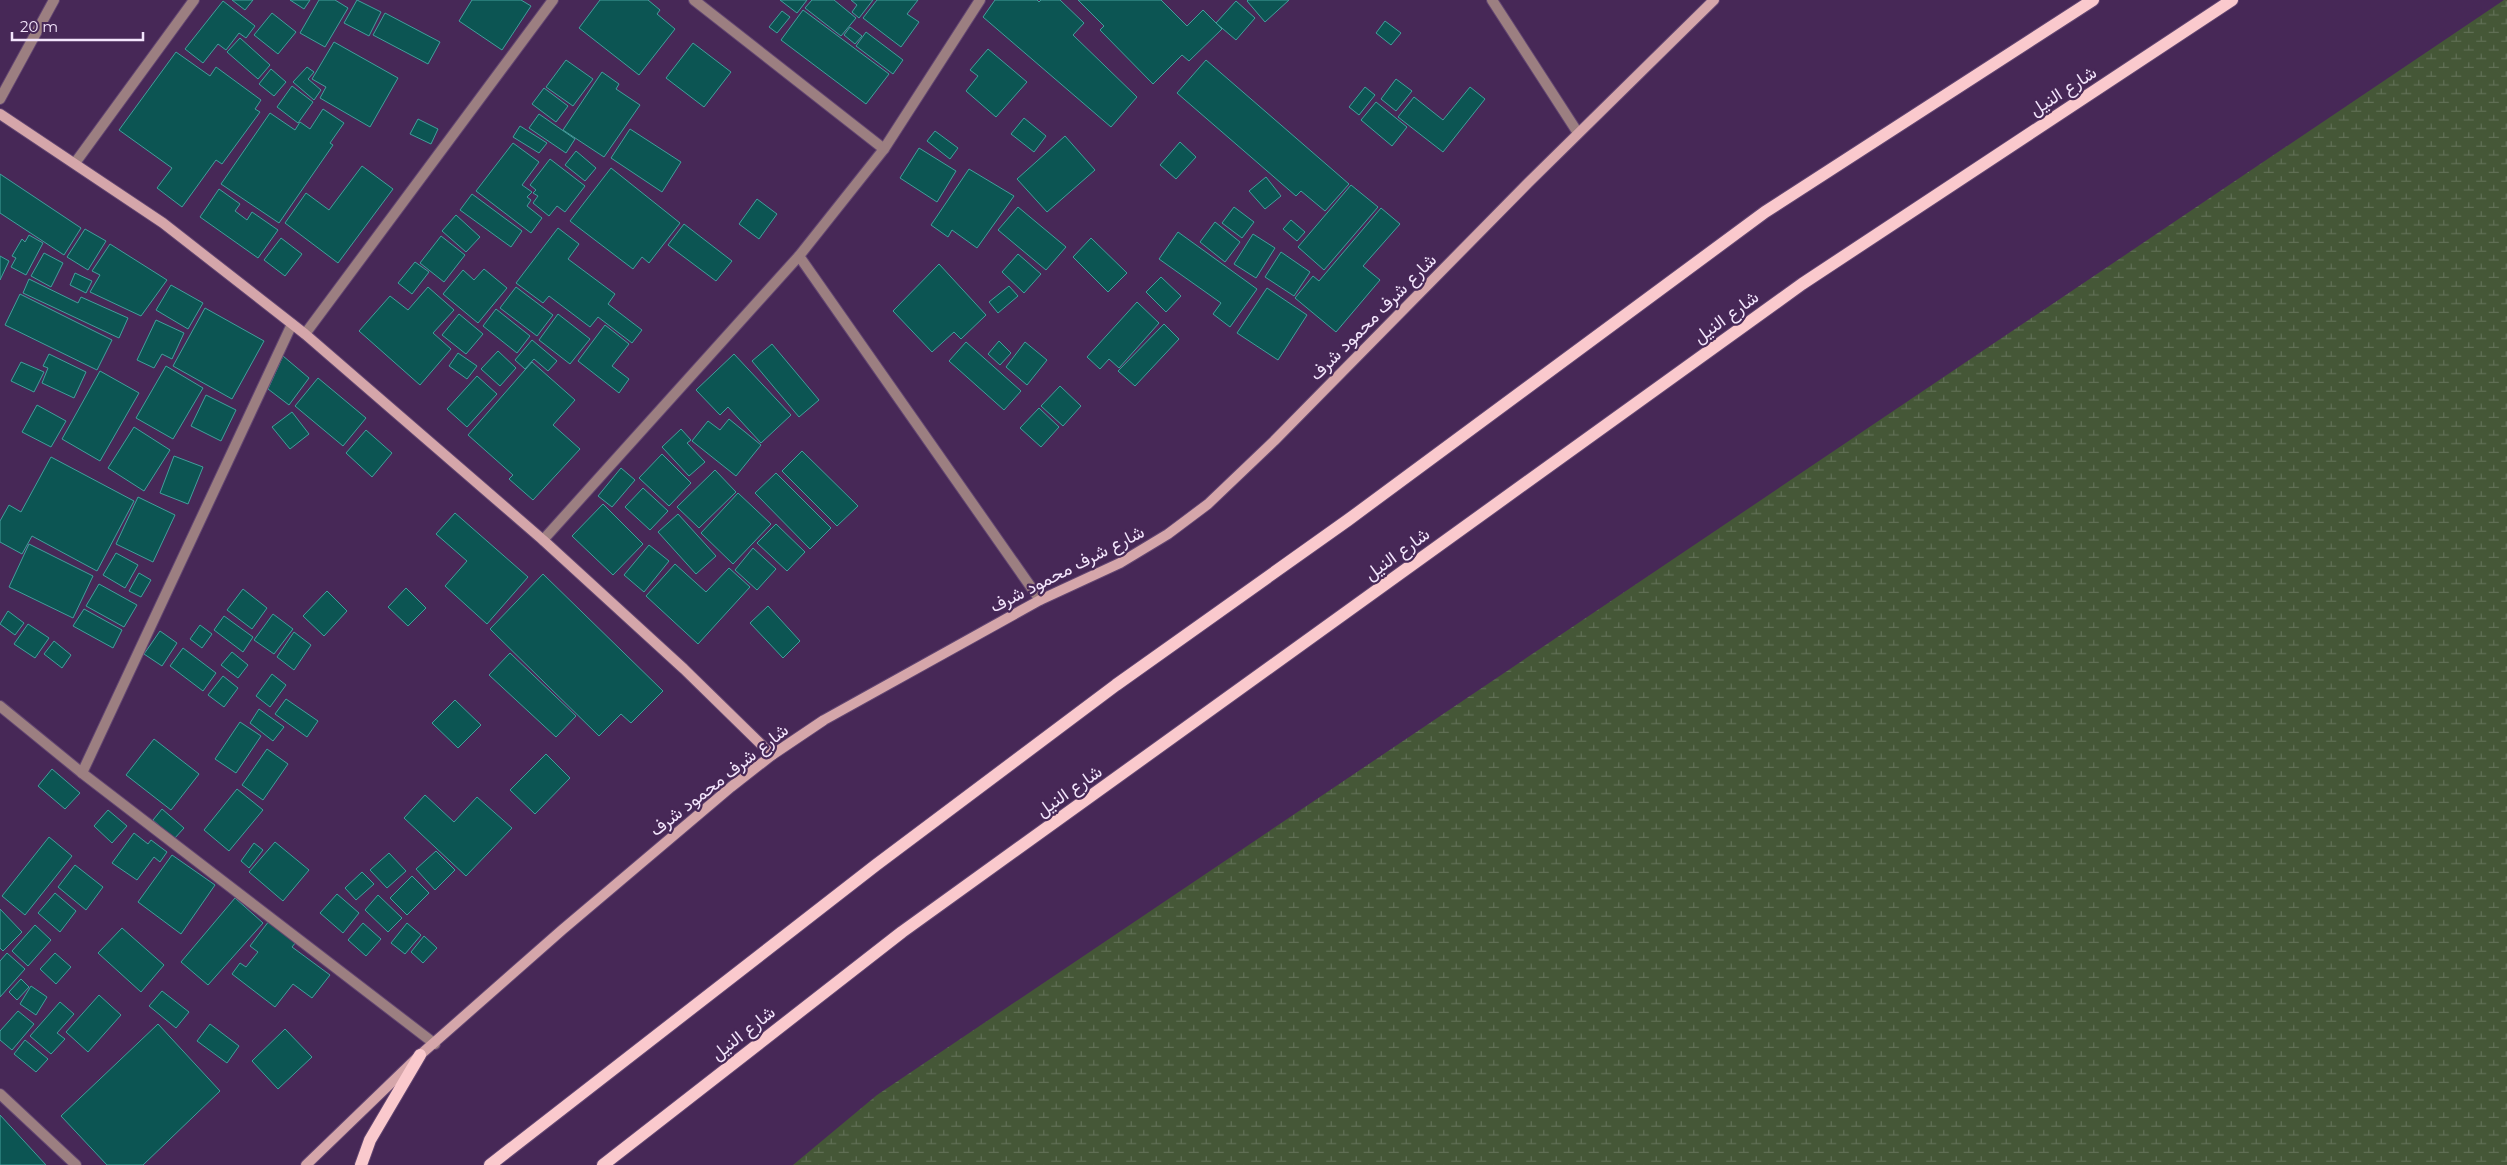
<svg xmlns="http://www.w3.org/2000/svg" width="2507" height="1165" font-family="Montserrat,Vazirmatn,sans-serif">
<style>
.wetland{fill:url(#wetland-marsh)}
.building{fill:#0c5553;stroke:#429f9c}
.lines{fill:none;stroke-linecap:round;stroke-linejoin:round}
.street-casing{stroke:#634671;stroke-width:12}
.secondary-casing{stroke:#634671;stroke-width:12}
.primary-casing{stroke:#634671;stroke-width:14}
.street{stroke:#9c7f81;stroke-width:10}
.secondary{stroke:#d5a6aa;stroke-width:10}
.primary{stroke:#fac9cd;stroke-width:12}
.labels{text-anchor:middle;stroke-width:4.5;stroke-linejoin:round;paint-order:stroke}
.street-label{font-size:18px;fill:#f3e5fc;stroke:#472857}
</style>
<defs>
<pattern id="wetland-marsh" width="20" height="14" patternUnits="userSpaceOnUse" patternTransform="scale(1.25)"><rect width="20" height="14" fill="#455737"/><path d="M1 5h8M5 5V1M11 12h8M15 12V8" fill="none" stroke="#606f55"/></pattern>
</defs>
<rect width="100%" height="100%" fill="#472857"/>
<polygon class="wetland" points="2504,0 2507,0 2507,1165 793,1165 877,1095"/>
<g class="building">
<polygon points="232,0 253,0 245,10"/>
<polygon points="290,0 310,0 304,9"/>
<polygon points="319,0 335,0 348,8 325,47 300,33"/>
<polygon points="357,0 381,12 369,36 344,23"/>
<polygon points="472,0 521,0 531,6 502,50 459,21"/>
<polygon points="600,0 648,0 660,10 657,14 675,29 639,75 579,28"/>
<polygon points="780,0 807,0 797,13"/>
<polygon points="812,0 834,0 856,18 841,36 805,8"/>
<polygon points="851,0 873,0 859,18 852,12 857,5"/>
<polygon points="877,0 918,0 907,14 919,22 901,47 863,18"/>
<polygon points="995,0 1037,0 1039,2 1041,0 1060,0 1084,23 1073,35 1137,97 1111,127 983,17"/>
<polygon points="1078,0 1161,0 1187,26 1203,10 1222,29 1189,61 1182,55 1153,84 1100,30 1104,26"/>
<polygon points="1248,0 1289,0 1265,22 1247,1"/>
<polygon points="223,1 255,26 246,38 239,33 226,50 218,44 203,63 185,49"/>
<polygon points="1236,1 1255,18 1236,40 1216,23"/>
<polygon points="803,10 889,74 866,104 781,40"/>
<polygon points="782,11 790,17 777,33 769,27"/>
<polygon points="272,13 296,32 278,54 254,35"/>
<polygon points="385,13 440,42 428,64 373,35"/>
<polygon points="1385,21 1401,33 1391,45 1376,33"/>
<polygon points="850,27 862,36 855,44 844,35"/>
<polygon points="866,32 903,60 893,74 856,46"/>
<polygon points="240,38 270,65 258,79 227,52"/>
<polygon points="334,42 398,78 370,127 320,98 326,87 312,79"/>
<polygon points="693,43 731,72 704,107 666,78"/>
<polygon points="988,49 1027,82 996,117 966,91 978,76 970,70"/>
<polygon points="176,52 210,76 216,67 261,100 255,109 260,112 222,164 216,160 182,207 157,188 172,168 119,130"/>
<polygon points="566,60 593,79 573,106 546,87"/>
<polygon points="1206,60 1349,184 1325,211 1301,191 1296,196 1177,93"/>
<polygon points="307,67 314,72 308,79 321,90 314,100 293,82"/>
<polygon points="271,69 286,82 274,96 259,84"/>
<polygon points="602,72 619,84 616,89 640,105 604,157 563,130"/>
<polygon points="1396,79 1412,91 1396,111 1381,99"/>
<polygon points="292,86 313,102 298,123 277,107"/>
<polygon points="1365,87 1375,95 1359,115 1349,107"/>
<polygon points="1470,87 1485,99 1443,152 1398,117 1414,97 1443,120"/>
<polygon points="544,88 568,106 556,122 532,104"/>
<polygon points="1376,102 1407,127 1392,146 1361,120"/>
<polygon points="323,109 344,123 330,143 333,145 279,223 221,184 270,113 295,130 300,122 310,129"/>
<polygon points="539,114 575,139 566,153 529,128"/>
<polygon points="1024,118 1046,136 1034,152 1011,134"/>
<polygon points="418,119 438,129 431,144 410,134"/>
<polygon points="520,126 547,143 539,153 513,137"/>
<polygon points="630,129 681,162 662,192 611,158"/>
<polygon points="935,131 958,148 950,159 927,141"/>
<polygon points="1065,136 1095,170 1047,212 1017,179"/>
<polygon points="1180,142 1196,157 1176,179 1160,165"/>
<polygon points="513,143 539,162 522,185 532,192 527,197 531,200 527,206 542,218 531,233 476,191"/>
<polygon points="919,148 956,171 937,202 900,178"/>
<polygon points="576,151 596,168 585,181 565,165"/>
<polygon points="550,159 585,186 565,212 557,206 549,216 533,203 538,196 533,193 536,190 530,185"/>
<polygon points="362,166 393,189 338,263 285,223 306,193 329,210"/>
<polygon points="611,168 680,223 649,263 642,257 633,269 570,221"/>
<polygon points="969,169 1014,196 977,248 952,230 948,237 931,225"/>
<polygon points="0,174 81,228 64,255 0,213"/>
<polygon points="1266,177 1281,196 1265,209 1249,191"/>
<polygon points="1351,185 1378,207 1324,270 1298,247"/>
<polygon points="219,189 240,204 235,211 247,220 252,212 278,230 258,258 200,217"/>
<polygon points="472,194 522,231 511,247 460,210"/>
<polygon points="757,199 777,214 759,239 739,224"/>
<polygon points="1018,207 1066,247 1046,270 998,230"/>
<polygon points="1234,207 1254,222 1242,238 1222,223"/>
<polygon points="1381,208 1400,224 1363,266 1380,280 1336,332 1295,298 1313,276 1319,281"/>
<polygon points="456,215 480,237 466,252 442,231"/>
<polygon points="1291,220 1305,232 1297,241 1283,229"/>
<polygon points="1215,222 1240,242 1225,262 1200,242"/>
<polygon points="684,224 732,261 716,281 668,245"/>
<polygon points="558,228 579,244 568,259 615,294 608,304 642,330 632,343 598,317 590,327 549,296 543,303 516,283"/>
<polygon points="85,229 106,241 88,270 67,257"/>
<polygon points="1178,232 1257,289 1230,327 1213,314 1221,303 1159,259"/>
<polygon points="1253,234 1275,248 1256,278 1234,264"/>
<polygon points="29,235 43,243 26,275 11,267 16,258 12,256 22,239 25,242"/>
<polygon points="441,236 465,255 444,282 420,263"/>
<polygon points="281,238 302,254 285,276 264,260"/>
<polygon points="1091,238 1127,273 1108,292 1073,257"/>
<polygon points="110,244 167,280 141,316 90,292 100,275 92,271"/>
<polygon points="1281,252 1310,272 1294,296 1265,277"/>
<polygon points="44,253 63,263 51,287 31,276"/>
<polygon points="1018,254 1041,274 1024,293 1002,272"/>
<polygon points="0,256 9,261 0,280"/>
<polygon points="415,262 429,272 412,294 398,283"/>
<polygon points="939,264 986,315 961,339 954,332 932,352 893,311"/>
<polygon points="484,269 507,288 478,323 443,294 463,270 474,280"/>
<polygon points="75,273 92,281 86,293 70,285"/>
<polygon points="1161,277 1181,296 1166,312 1146,292"/>
<polygon points="29,279 78,303 81,297 128,318 119,338 23,293"/>
<polygon points="171,285 203,303 188,329 156,310"/>
<polygon points="1009,286 1018,296 998,313 989,302"/>
<polygon points="428,287 454,310 433,333 451,349 420,385 359,331 390,296 408,310"/>
<polygon points="516,287 553,315 537,336 500,308"/>
<polygon points="1267,288 1307,315 1278,360 1237,333"/>
<polygon points="20,294 112,340 97,370 5,325"/>
<polygon points="1137,302 1159,323 1119,368 1109,359 1100,369 1087,357"/>
<polygon points="205,308 264,341 232,399 173,366"/>
<polygon points="496,309 530,336 517,353 483,326"/>
<polygon points="459,314 483,334 466,354 442,335"/>
<polygon points="558,314 590,339 570,364 539,340"/>
<polygon points="156,320 184,333 172,359 162,354 154,368 137,360"/>
<polygon points="1164,324 1179,339 1135,386 1118,371"/>
<polygon points="605,325 629,344 612,366 629,379 619,393 578,361"/>
<polygon points="532,340 557,361 548,371 534,359 525,369 515,360"/>
<polygon points="999,341 1011,353 1000,365 988,354"/>
<polygon points="966,342 1021,391 1004,410 949,361"/>
<polygon points="1025,342 1047,360 1027,385 1006,367"/>
<polygon points="772,344 819,400 799,417 752,361"/>
<polygon points="498,351 516,368 500,386 481,369"/>
<polygon points="458,353 477,366 467,379 449,366"/>
<polygon points="49,354 86,372 74,398 42,383 48,368 43,366"/>
<polygon points="734,354 791,415 761,443 728,407 720,415 696,390"/>
<polygon points="283,356 309,378 289,405 268,389"/>
<polygon points="21,362 44,372 34,392 11,381"/>
<polygon points="532,362 575,400 553,425 580,449 533,500 509,479 513,475 468,435"/>
<polygon points="166,366 203,388 173,439 136,418"/>
<polygon points="100,371 139,393 100,461 62,439"/>
<polygon points="477,376 497,394 467,427 447,409"/>
<polygon points="318,378 366,418 343,446 295,406"/>
<polygon points="1060,386 1081,406 1063,426 1041,406"/>
<polygon points="206,395 236,410 221,441 191,426"/>
<polygon points="37,405 66,421 51,447 22,432"/>
<polygon points="1039,408 1059,427 1041,447 1020,428"/>
<polygon points="292,412 309,434 290,449 272,427"/>
<polygon points="729,419 761,445 736,476 692,441 708,421 720,430"/>
<polygon points="134,427 170,450 144,491 108,468"/>
<polygon points="681,429 691,440 687,443 705,462 689,476 662,447"/>
<polygon points="366,430 392,453 372,477 346,453"/>
<polygon points="802,451 858,506 837,526 782,471"/>
<polygon points="662,454 691,483 669,506 639,478"/>
<polygon points="174,456 203,467 188,504 160,493"/>
<polygon points="51,457 134,501 97,571 32,536 22,554 0,542 0,521 9,505 21,512"/>
<polygon points="621,468 635,480 612,507 598,496"/>
<polygon points="715,470 736,492 699,528 677,507"/>
<polygon points="776,473 831,528 810,549 755,493"/>
<polygon points="643,488 668,511 650,530 625,507"/>
<polygon points="738,493 771,524 733,564 701,533"/>
<polygon points="138,497 175,515 153,562 116,544"/>
<polygon points="603,504 643,544 613,575 572,536"/>
<polygon points="455,513 528,577 487,624 445,586 467,561 436,534"/>
<polygon points="678,514 716,556 696,574 658,532"/>
<polygon points="776,524 805,552 787,571 757,543"/>
<polygon points="29,544 93,576 73,618 9,587"/>
<polygon points="649,545 669,561 644,592 624,575"/>
<polygon points="753,548 776,569 757,590 735,570"/>
<polygon points="116,553 138,565 125,588 103,575"/>
<polygon points="675,564 706,592 729,568 750,587 698,644 646,596"/>
<polygon points="139,573 151,580 141,597 129,591"/>
<polygon points="543,574 663,691 631,723 621,714 599,736 490,629"/>
<polygon points="99,584 137,605 124,627 86,606"/>
<polygon points="406,588 426,608 408,626 388,607"/>
<polygon points="243,589 267,608 252,629 227,610"/>
<polygon points="327,591 347,611 324,636 303,616"/>
<polygon points="768,606 800,641 783,658 750,623"/>
<polygon points="84,609 122,630 113,648 73,626"/>
<polygon points="8,611 24,623 15,635 0,624"/>
<polygon points="273,614 293,629 274,654 254,640"/>
<polygon points="224,616 253,637 243,652 214,630"/>
<polygon points="28,624 49,638 35,658 14,644"/>
<polygon points="200,625 212,634 202,648 190,639"/>
<polygon points="160,631 177,643 162,666 144,654"/>
<polygon points="294,632 311,645 294,670 277,657"/>
<polygon points="54,641 71,655 62,668 44,654"/>
<polygon points="183,648 216,673 203,691 170,666"/>
<polygon points="232,652 248,665 238,678 221,665"/>
<polygon points="510,653 576,716 556,737 489,675"/>
<polygon points="272,674 286,685 270,707 256,696"/>
<polygon points="223,676 238,688 224,707 208,695"/>
<polygon points="286,699 318,721 307,737 275,714"/>
<polygon points="455,700 481,725 458,748 432,723"/>
<polygon points="259,709 284,727 273,741 250,723"/>
<polygon points="240,722 261,736 236,773 215,759"/>
<polygon points="154,739 199,774 171,810 126,775"/>
<polygon points="267,749 288,764 263,800 242,785"/>
<polygon points="546,754 570,778 535,814 510,790"/>
<polygon points="52,769 80,793 65,809 38,786"/>
<polygon points="237,789 263,810 229,851 204,830"/>
<polygon points="425,795 454,822 477,797 512,828 466,876 404,818"/>
<polygon points="162,809 184,828 174,839 153,820"/>
<polygon points="108,810 127,826 112,843 94,826"/>
<polygon points="134,833 148,844 151,840 167,852 160,862 154,857 137,880 112,863"/>
<polygon points="49,837 72,856 25,915 2,896"/>
<polygon points="275,842 309,870 283,901 249,872"/>
<polygon points="254,843 263,850 249,868 241,861"/>
<polygon points="436,851 455,870 435,890 416,869"/>
<polygon points="389,853 406,871 387,888 370,870"/>
<polygon points="172,855 215,885 181,934 138,902"/>
<polygon points="75,865 103,887 86,910 58,887"/>
<polygon points="362,872 374,884 356,900 345,888"/>
<polygon points="412,876 429,893 407,915 390,898"/>
<polygon points="55,893 76,911 60,932 38,913"/>
<polygon points="337,894 359,913 343,933 320,913"/>
<polygon points="378,895 402,918 388,932 365,910"/>
<polygon points="235,898 263,923 208,985 181,962"/>
<polygon points="0,909 22,932 3,951 0,948"/>
<polygon points="269,921 296,942 292,947 330,975 312,998 293,984 275,1007 232,974 240,963 246,967 258,952 250,946"/>
<polygon points="363,923 381,939 366,956 348,940"/>
<polygon points="407,923 421,935 405,954 391,943"/>
<polygon points="35,925 51,940 28,966 12,951"/>
<polygon points="122,928 164,965 141,992 98,953"/>
<polygon points="424,936 437,948 423,963 411,952"/>
<polygon points="7,953 25,969 0,997 0,961"/>
<polygon points="55,953 71,967 56,984 40,969"/>
<polygon points="21,979 29,987 17,1000 9,992"/>
<polygon points="31,986 47,997 36,1015 20,1004"/>
<polygon points="162,991 189,1012 176,1028 149,1006"/>
<polygon points="99,995 121,1015 88,1052 66,1032"/>
<polygon points="60,1002 74,1014 57,1033 65,1039 51,1054 30,1036"/>
<polygon points="18,1011 34,1024 12,1050 0,1040 0,1031"/>
<polygon points="158,1024 220,1091 143,1165 107,1165 61,1116"/>
<polygon points="210,1024 239,1046 227,1063 197,1041"/>
<polygon points="285,1029 312,1057 278,1089 252,1061"/>
<polygon points="25,1040 48,1059 36,1072 14,1054"/>
<polygon points="0,1115 46,1165 0,1165"/>
</g>
<g class="lines">
<defs>
<g id="street">
<polyline points="694,0 884,149 799,256 1040,600"/>
<polyline points="1492,0 1578,133"/>
<polyline points="0,99 54,0"/>
<polyline points="884,149 980,0"/>
<polyline points="75,163 194,0"/>
<polyline points="305,334 553,0"/>
<polyline points="543,540 799,256"/>
<polyline points="0,706 82,773 435,1044"/>
<polyline points="82,773 292,324"/>
<polyline points="0,1094 76,1165"/>
</g>
<g id="secondary">
<polyline points="0,114 163,223 305,334 543,540 684,669 772,755"/>
<polyline points="306,1165 420,1055 562,930 731,787 772,755 824,720 1040,600 1120,563 1168,534 1208,504 1274,441 1528,183 1714,0"/>
</g>
<g id="primary">
<polyline points="361,1165 370,1140 420,1055"/>
<polyline points="490,1165 876,865 1116,685 1348,520 1765,212 2093,0"/>
<polyline points="603,1165 902,932 1802,284 2232,0"/>
</g>
</defs>
<use href="#street" class="street-casing"/>
<use href="#secondary" class="secondary-casing"/>
<use href="#primary" class="primary-casing"/>
<use href="#street" class="street"/>
<use href="#secondary" class="secondary"/>
<use href="#primary" class="primary"/>
</g>
<g class="labels">
<g class="street-label">
<text transform="translate(2063 91) rotate(-33)" y="6">شارع النيل</text>
<text transform="translate(1373 317) rotate(-45)" y="6">شارع شرف محمود شرف</text>
<text transform="translate(1726 317) rotate(-36)" y="6">شارع النيل</text>
<text transform="translate(1397 554) rotate(-36)" y="6">شارع النيل</text>
<text transform="translate(1067 569) rotate(-27)" y="6">شارع شرف محمود شرف</text>
<text transform="translate(719 780) rotate(-38)" y="6">شارع شرف محمود شرف</text>
<text transform="translate(1069 791) rotate(-35)" y="6">شارع النيل</text>
<text transform="translate(743 1033) rotate(-38)" y="6">شارع النيل</text>
</g>
</g>
<path d="M12 32v8h131v-8" fill="none" stroke="#f3e5fc" stroke-width="2.5"/>
<text x="20" y="32" font-size="15" fill="#f3e5fc" stroke="#472857" stroke-width="4" paint-order="stroke">20 m</text>
</svg>
